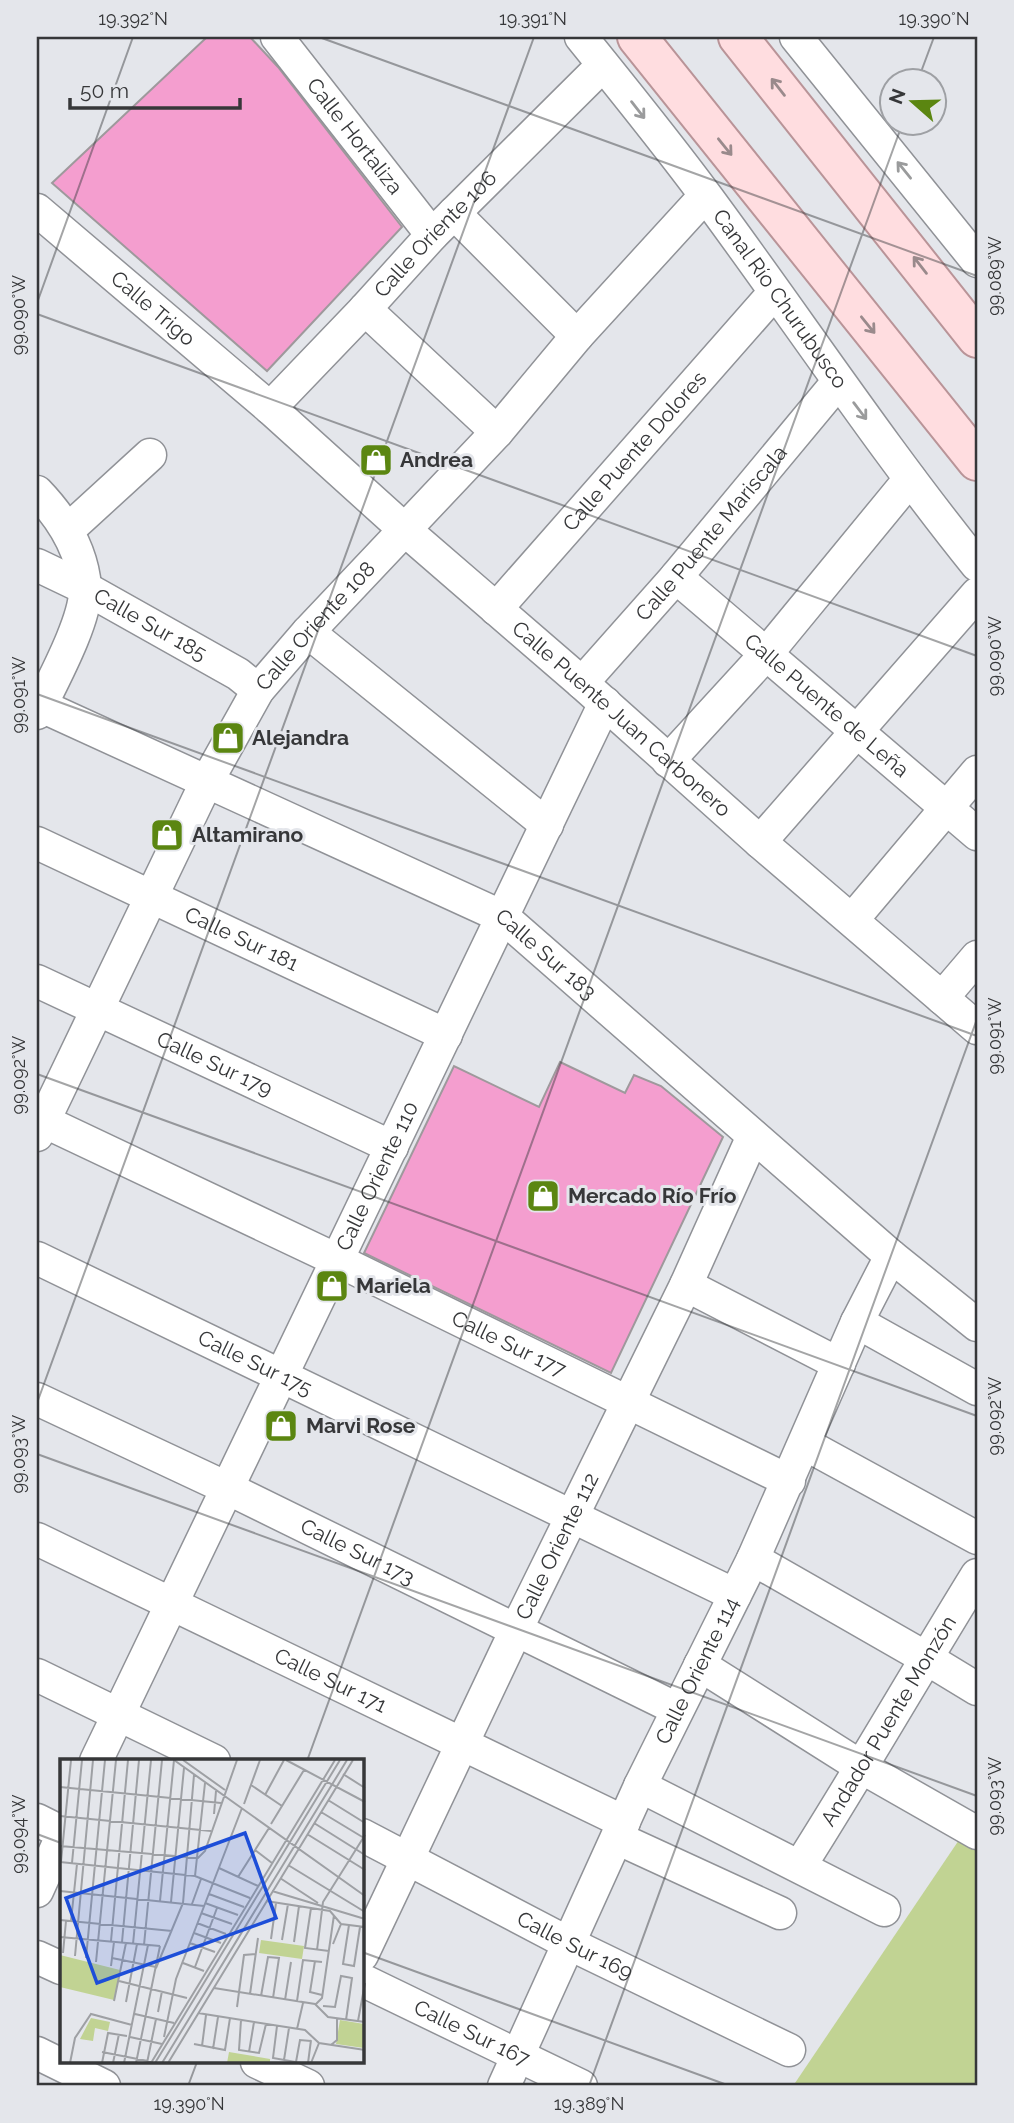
<svg xmlns="http://www.w3.org/2000/svg" width="1014" height="2123" font-family="Raleway,sans-serif">
<style>
.green{fill:#c1d393}
.building{fill:#f49ecf;stroke:#9e999c;stroke-width:2}
.lines{fill:none;stroke-linecap:round;stroke-linejoin:round}
.minor-casing{stroke:#909297;stroke-width:35}
.major-casing{stroke:#b99498;stroke-width:42}
.minor{stroke:#fff;stroke-width:32}
.major{stroke:#ffdde0;stroke-width:38}
.oneway{stroke:#9a8a8c}
.oneway2{stroke:#9a9b9c}
.ticks{fill:none;stroke:#363739;stroke-width:2;stroke-opacity:0.45}
.labels{text-anchor:middle;stroke-width:6;stroke-linejoin:round;paint-order:stroke}
.street-label{font-size:21px;fill:#363739;stroke:#e4e6eb}
.poi-label{font-size:21px;font-weight:bold;fill:#363739;stroke:#e4e6eb;text-anchor:start}
.inset-road{fill:none;stroke:#9ea0a4;stroke-width:2}
.view{fill:#1d4ed8;fill-opacity:0.15;stroke:#1d4ed8;stroke-width:3.5}
.inset-edge{fill:none;stroke:#363739;stroke-width:3.5}
.neatline{fill:none;stroke:#363739;stroke-width:2.5}
.ticks-label{font-size:18px;text-anchor:middle;fill:#363739}
</style>
<rect width="100%" height="100%" fill="#e4e6eb"/>
<polygon class="green" points="961,1837 977,1846 977,2086 793,2086"/>
<g class="building">
<polygon points="207,37 250,37 278,67 402,227 267,371 52,183"/>
<polygon points="560,1062 625,1093 634,1075 661,1086 723,1137 611,1373 364,1253 454,1066 539,1107"/>
</g>
<g class="lines">
<defs>
<g id="minor">
<path id="s1" d="M 277,37 L 432,235"/>
<path id="s2" d="M 581,37 C 623,89 666,142 706,196 C 797,319 881,446 977,565"/>
<polyline points="796,37 977,261"/>
<path id="s3" d="M 37,210 L 270,408 L 405,530 L 582,683 L 760,842 L 977,1028"/>
<polyline points="454,213 577,336"/>
<polyline points="365,309 497,432"/>
<path id="s4" d="M 270,408 L 365,309 L 432,235 L 603,65"/>
<path d="M 37,492 C 62,518 82,550 85,587 C 88,617 51,684 37,713"/>
<polyline points="68,530 150,455"/>
<path id="s5" d="M 37,565 L 85,588 L 238,674 L 258,690"/>
<path id="s6" d="M 676,577 L 977,834"/>
<path id="s7" d="M 496,609 L 774,293"/>
<polyline points="308,632 547,825"/>
<path id="s8" d="M 582,683 L 676,577 L 838,382"/>
<path id="s9" d="M 37,704 L 503,917 L 891,1256 L 977,1325"/>
<polyline points="668,761 767,653 910,479"/>
<polyline points="760,842 977,594"/>
<path id="s10" d="M 37,843 L 446,1035"/>
<polyline points="852,920 977,772"/>
<path id="s11" d="M 37,981 L 392,1147"/>
<polyline points="942,998 977,957"/>
<path id="s12" d="M 37,1118 L 337,1260 L 789,1481"/>
<path id="s13" d="M 37,1135 L 206,783 L 258,690 L 308,632 L 497,432 L 577,336 L 705,196"/>
<path id="s14" d="M 37,1258 L 735,1595"/>
<polyline points="686,1285 839,1364"/>
<polyline points="857,1322 977,1389"/>
<path id="s15" d="M 37,1399 L 227,1488 L 677,1709"/>
<polyline points="805,1444 977,1538"/>
<path id="s16" d="M 37,1539 L 624,1822"/>
<polyline points="753,1559 926,1658 977,1689"/>
<polyline points="700,1665 863,1768 977,1833"/>
<polyline points="37,1675 214,1761"/>
<path id="s17" d="M 96,1761 L 605,703"/>
<polyline points="640,1786 884,1910"/>
<polyline points="37,1820 61,1832"/>
<path id="s18" d="M 362,1835 L 570,1944 L 789,2050"/>
<polyline points="617,1838 780,1913"/>
<path id="s19" d="M 800,1866 C 861,1770 917,1672 977,1575"/>
<polyline points="37,1891 61,1838"/>
<path id="s20" d="M 362,1955 L 517,1628 L 686,1285 L 753,1136"/>
<polyline points="37,1957 61,1968"/>
<path id="s21" d="M 362,1980 L 581,2086"/>
<polyline points="37,2053 104,2086"/>
<polyline points="257,2062 308,2086"/>
<path id="s22" d="M 504,2086 L 640,1786 L 753,1559 L 857,1322 L 891,1256"/>
</g>
<g id="major">
<polyline points="637,37 977,461"/>
<polyline points="738,37 977,338"/>
</g>
</defs>
<use href="#minor" class="minor-casing"/>
<use href="#major" class="major-casing"/>
<use href="#minor" class="minor"/>
<use href="#major" class="major"/>
</g>
<defs><path id="oneway-shaft" d="M-6 0H5M1.5-3L5.5 0L1.5 3" fill="none" stroke-width="1.6" stroke-linecap="round" stroke-linejoin="round" transform="scale(1.75)"/></defs>
<g class="oneway">
<use href="#oneway-shaft" transform="translate(778 87) rotate(-128)"/>
<use href="#oneway-shaft" transform="translate(725 147) rotate(51)"/>
<use href="#oneway-shaft" transform="translate(920 265) rotate(-128)"/>
<use href="#oneway-shaft" transform="translate(868 325) rotate(51)"/>
</g>
<g class="oneway2">
<use href="#oneway-shaft" transform="translate(638 110) rotate(52)"/>
<use href="#oneway-shaft" transform="translate(904 170) rotate(-129)"/>
<use href="#oneway-shaft" transform="translate(860 411) rotate(53)"/>
</g>
<path class="ticks" d="M 319,37 L 977,276M 918,80 L 934,37M 37,303 L 133,37M 37,314 L 977,656M 37,694 L 977,1036M 37,1074 L 977,1416M 37,1403 L 534,37M 37,1454 L 977,1796M 307,1761 L 903,122M 37,1834 L 61,1843M 362,1952 L 730,2086M 188,2086 L 197,2062M 589,2086 L 977,1019"/>
<defs>
<symbol id="shop-square" viewBox="-11 -11 22 22"><rect x="-9" y="-9" width="18" height="18" rx="4" fill="#5b8611" stroke="#e4e6eb"/><path d="M-5-2.5h2.3a2.7 3.5 0 0 1 5.4 0H5L5.5 6h-11ZM-1.5-2.5h3a1.5 2.3 0 0 0-3 0Z" fill="#fff"/></symbol>
</defs>
<g fill-rule="evenodd">
<use href="#shop-square" x="357" y="441" width="38" height="38"/>
<use href="#shop-square" x="209" y="719" width="38" height="38"/>
<use href="#shop-square" x="148" y="816" width="38" height="38"/>
<use href="#shop-square" x="524" y="1177" width="38" height="38"/>
<use href="#shop-square" x="313" y="1267" width="38" height="38"/>
<use href="#shop-square" x="262" y="1407" width="38" height="38"/>
</g>
<g class="labels">
<g class="street-label">
<text dy="7" stroke="none"><textPath href="#s1" startOffset="126">Calle Hortaliza</textPath></text>
<text dy="7" stroke="none"><textPath href="#s4" startOffset="240">Calle Oriente 106</textPath></text>
<text dy="7" stroke="none"><textPath href="#s2" startOffset="329">Canal Río Churubusco</textPath></text>
<text dy="7" stroke="none"><textPath href="#s3" startOffset="152">Calle Trigo</textPath></text>
<text dy="7" stroke="none"><textPath href="#s7" startOffset="210">Calle Puente Dolores</textPath></text>
<text dy="7" stroke="none"><textPath href="#s8" startOffset="198">Calle Puente Mariscala</textPath></text>
<text dy="7" stroke="none"><textPath href="#s5" startOffset="128">Calle Sur 185</textPath></text>
<text dy="7" stroke="none"><textPath href="#s13" startOffset="583">Calle Oriente 108</textPath></text>
<text dy="7" stroke="none"><textPath href="#s6" startOffset="198">Calle Puente de Leña</textPath></text>
<text dy="7" stroke="none"><textPath href="#s3" startOffset="775">Calle Puente Juan Carbonero</textPath></text>
<text dy="7" stroke="none"><textPath href="#s10" startOffset="226">Calle Sur 181</textPath></text>
<text dy="7" stroke="none"><textPath href="#s9" startOffset="569">Calle Sur 183</textPath></text>
<text dy="7" stroke="none"><textPath href="#s11" startOffset="196">Calle Sur 179</textPath></text>
<text dy="7" stroke="none"><textPath href="#s17" startOffset="649">Calle Oriente 110</textPath></text>
<text dy="7" stroke="none"><textPath href="#s12" startOffset="523">Calle Sur 177</textPath></text>
<text dy="7" stroke="none"><textPath href="#s14" startOffset="242">Calle Sur 175</textPath></text>
<text dy="7" stroke="none"><textPath href="#s20" startOffset="453">Calle Oriente 112</textPath></text>
<text dy="7" stroke="none"><textPath href="#s15" startOffset="355">Calle Sur 173</textPath></text>
<text dy="7" stroke="none"><textPath href="#s22" startOffset="458">Calle Oriente 114</textPath></text>
<text dy="7" stroke="none"><textPath href="#s16" startOffset="326">Calle Sur 171</textPath></text>
<text dy="7" stroke="none"><textPath href="#s19" startOffset="170">Andador Puente Monzón</textPath></text>
<text dy="7" stroke="none"><textPath href="#s18" startOffset="240">Calle Sur 169</textPath></text>
<text dy="7" stroke="none"><textPath href="#s21" startOffset="122">Calle Sur 167</textPath></text>
</g>
<g class="poi-label">
<text x="400" y="467">Andrea</text>
<text x="252" y="745">Alejandra</text>
<text x="192" y="842">Altamirano</text>
<text x="568" y="1203">Mercado Río Frío</text>
<text x="356" y="1293">Mariela</text>
<text x="306" y="1433">Marvi Rose</text>
</g>
</g>
<g transform="translate(60 1759)">
<rect width="304" height="304" fill="#e4e6eb"/>
<path d="M 201,181 L 244,187 L 242,200 L 199,194 ZM 0,196 L 60,211 L 54,241 L 0,228 ZM 31,259 L 50,263 L 48,272 L 35,269 L 33,282 L 20,280 ZM 280,261 L 304,265 L 304,289 L 276,285 ZM 169,293 L 210,300 L 210,304 L 167,304 Z" fill="#c1d393"/>
<path class="inset-road" d="M 114,1 L 305,137M 123,1 L 165,31M 226,1 L 305,43M 283,15 L 305,29M 191,26 L 222,47M 0,28 L 161,44M 205,36 L 224,1M 268,41 L 305,64M 184,45 L 200,1M 261,53 L 304,79M 154,55 L 156,32M 0,57 L 151,72M 254,64 L 305,96M 211,65 L 244,11M 247,75 L 305,111M 0,87 L 138,99 L 145,92 L 177,1M 195,91 L 212,104M 0,103 L 135,117 L 190,139M 1,103 L 11,1M 12,104 L 22,1M 228,106 L 305,153M 159,109 L 198,127M 135,117 L 145,24M 178,118 L 209,69M 220,119 L 258,144M 0,132 L 144,147M 212,132 L 305,160M 149,135 L 184,148M 100,142 L 114,1M 206,142 L 270,152 L 281,165 L 305,168M 111,143 L 124,9M 145,144 L 178,156M 132,145 L 141,120M 251,149 L 245,189 L 269,192M 141,154 L 172,165M 0,161 L 112,172M 11,162 L 17,105M 137,164 L 166,175M 289,166 L 283,205 L 294,207 L 300,168M 134,174 L 161,184M 0,178 L 100,187M 211,180 L 216,144M 222,181 L 228,145M 51,182 L 68,1M 62,183 L 79,1M 234,183 L 239,147M 130,184 L 155,193M 73,185 L 91,1M 273,185 L 281,165M 84,186 L 102,1M 257,191 L 263,143 L 305,76M 3,194 L 6,162M 15,197 L 33,1M 26,199 L 45,1M 52,199 L 96,208M 255,202 L 250,233 L 262,236M 36,203 L 56,1M 123,204 L 144,212M 51,207 L 54,183M 135,208 L 157,149M 96,209 L 123,144 L 134,16M 59,222 L 127,239M 154,229 L 255,245 L 268,258 L 305,263M 190,235 L 198,179M 201,237 L 208,198 L 219,199 L 213,239M 225,241 L 231,203M 54,242 L 66,184M 237,242 L 243,201 L 262,203M 66,243 L 77,185M 256,245 L 262,239 L 274,156M 263,247 L 275,248 L 281,217 L 292,219 L 286,261M 177,248 L 184,196 L 196,195M 98,253 L 102,232M 138,254 L 245,271 L 259,284 L 305,291M 75,255 L 114,264M 181,261 L 179,291 L 199,294 L 206,265M 298,262 L 305,224M 217,267 L 213,299 L 241,304M 237,270 L 243,244M 70,278 L 102,285M 104,278 L 116,220 L 182,49M 134,285 L 165,291 L 170,259M 271,286 L 277,281 L 277,260M 142,287 L 146,256M 153,290 L 158,258M 42,293 L 93,303M 189,293 L 194,263M 224,301 L 229,269M 236,303 L 240,281 L 251,282M 10,304 L 15,279 L 31,255 L 72,266M 42,304 L 48,274 L 67,277M 53,304 L 59,275M 64,304 L 88,186M 76,304 L 100,187M 87,304 L 96,260M 91,304 L 275,1M 95,304 L 280,1M 102,304 L 287,1M 108,304 L 293,1M 139,304 L 161,304M 248,304 L 251,281M 251,304 L 259,284"/>
<path class="view" d="M 185,74 L 216,159 L 37,224 L 6,139 Z"/>
<rect width="304" height="304" class="inset-edge"/>
</g>
<rect width="1014" height="2123" fill="none" stroke="#e4e6eb" stroke-width="77"/>
<g transform="translate(913 102) rotate(290)"><circle r="33" fill="#e4e6eb" stroke="#9ea0a4" stroke-width="2"/>
<path d="M0-5L12 26L0 18L-12 26Z" fill="#5b8611"/>
<text y="-10" font-size="19" font-weight="bold" text-anchor="middle" fill="#363739">N</text>
</g>
<path d="M70 98v10h170v-10" fill="none" stroke="#363739" stroke-width="3.5"/>
<text x="80" y="98" font-size="21" fill="#363739" stroke="#e4e6eb" stroke-width="5" paint-order="stroke">50 m</text>
<rect x="38" y="38" width="938" height="2046" class="neatline"/>
<g class="ticks-label">
<text x="133" y="25">19.392°N</text>
<text x="533" y="25">19.391°N</text>
<text x="934" y="25">19.390°N</text>
<text transform="translate(995 276) rotate(-90)" y="6">99.089°W</text>
<text transform="translate(19 315) rotate(-90)" y="6">99.090°W</text>
<text transform="translate(995 656) rotate(-90)" y="6">99.090°W</text>
<text transform="translate(19 695) rotate(-90)" y="6">99.091°W</text>
<text transform="translate(995 1036) rotate(-90)" y="6">99.091°W</text>
<text transform="translate(19 1075) rotate(-90)" y="6">99.092°W</text>
<text transform="translate(995 1416) rotate(-90)" y="6">99.092°W</text>
<text transform="translate(19 1454) rotate(-90)" y="6">99.093°W</text>
<text transform="translate(995 1796) rotate(-90)" y="6">99.093°W</text>
<text transform="translate(19 1834) rotate(-90)" y="6">99.094°W</text>
<text x="189" y="2110">19.390°N</text>
<text x="589" y="2110">19.389°N</text>
</g>
</svg>
